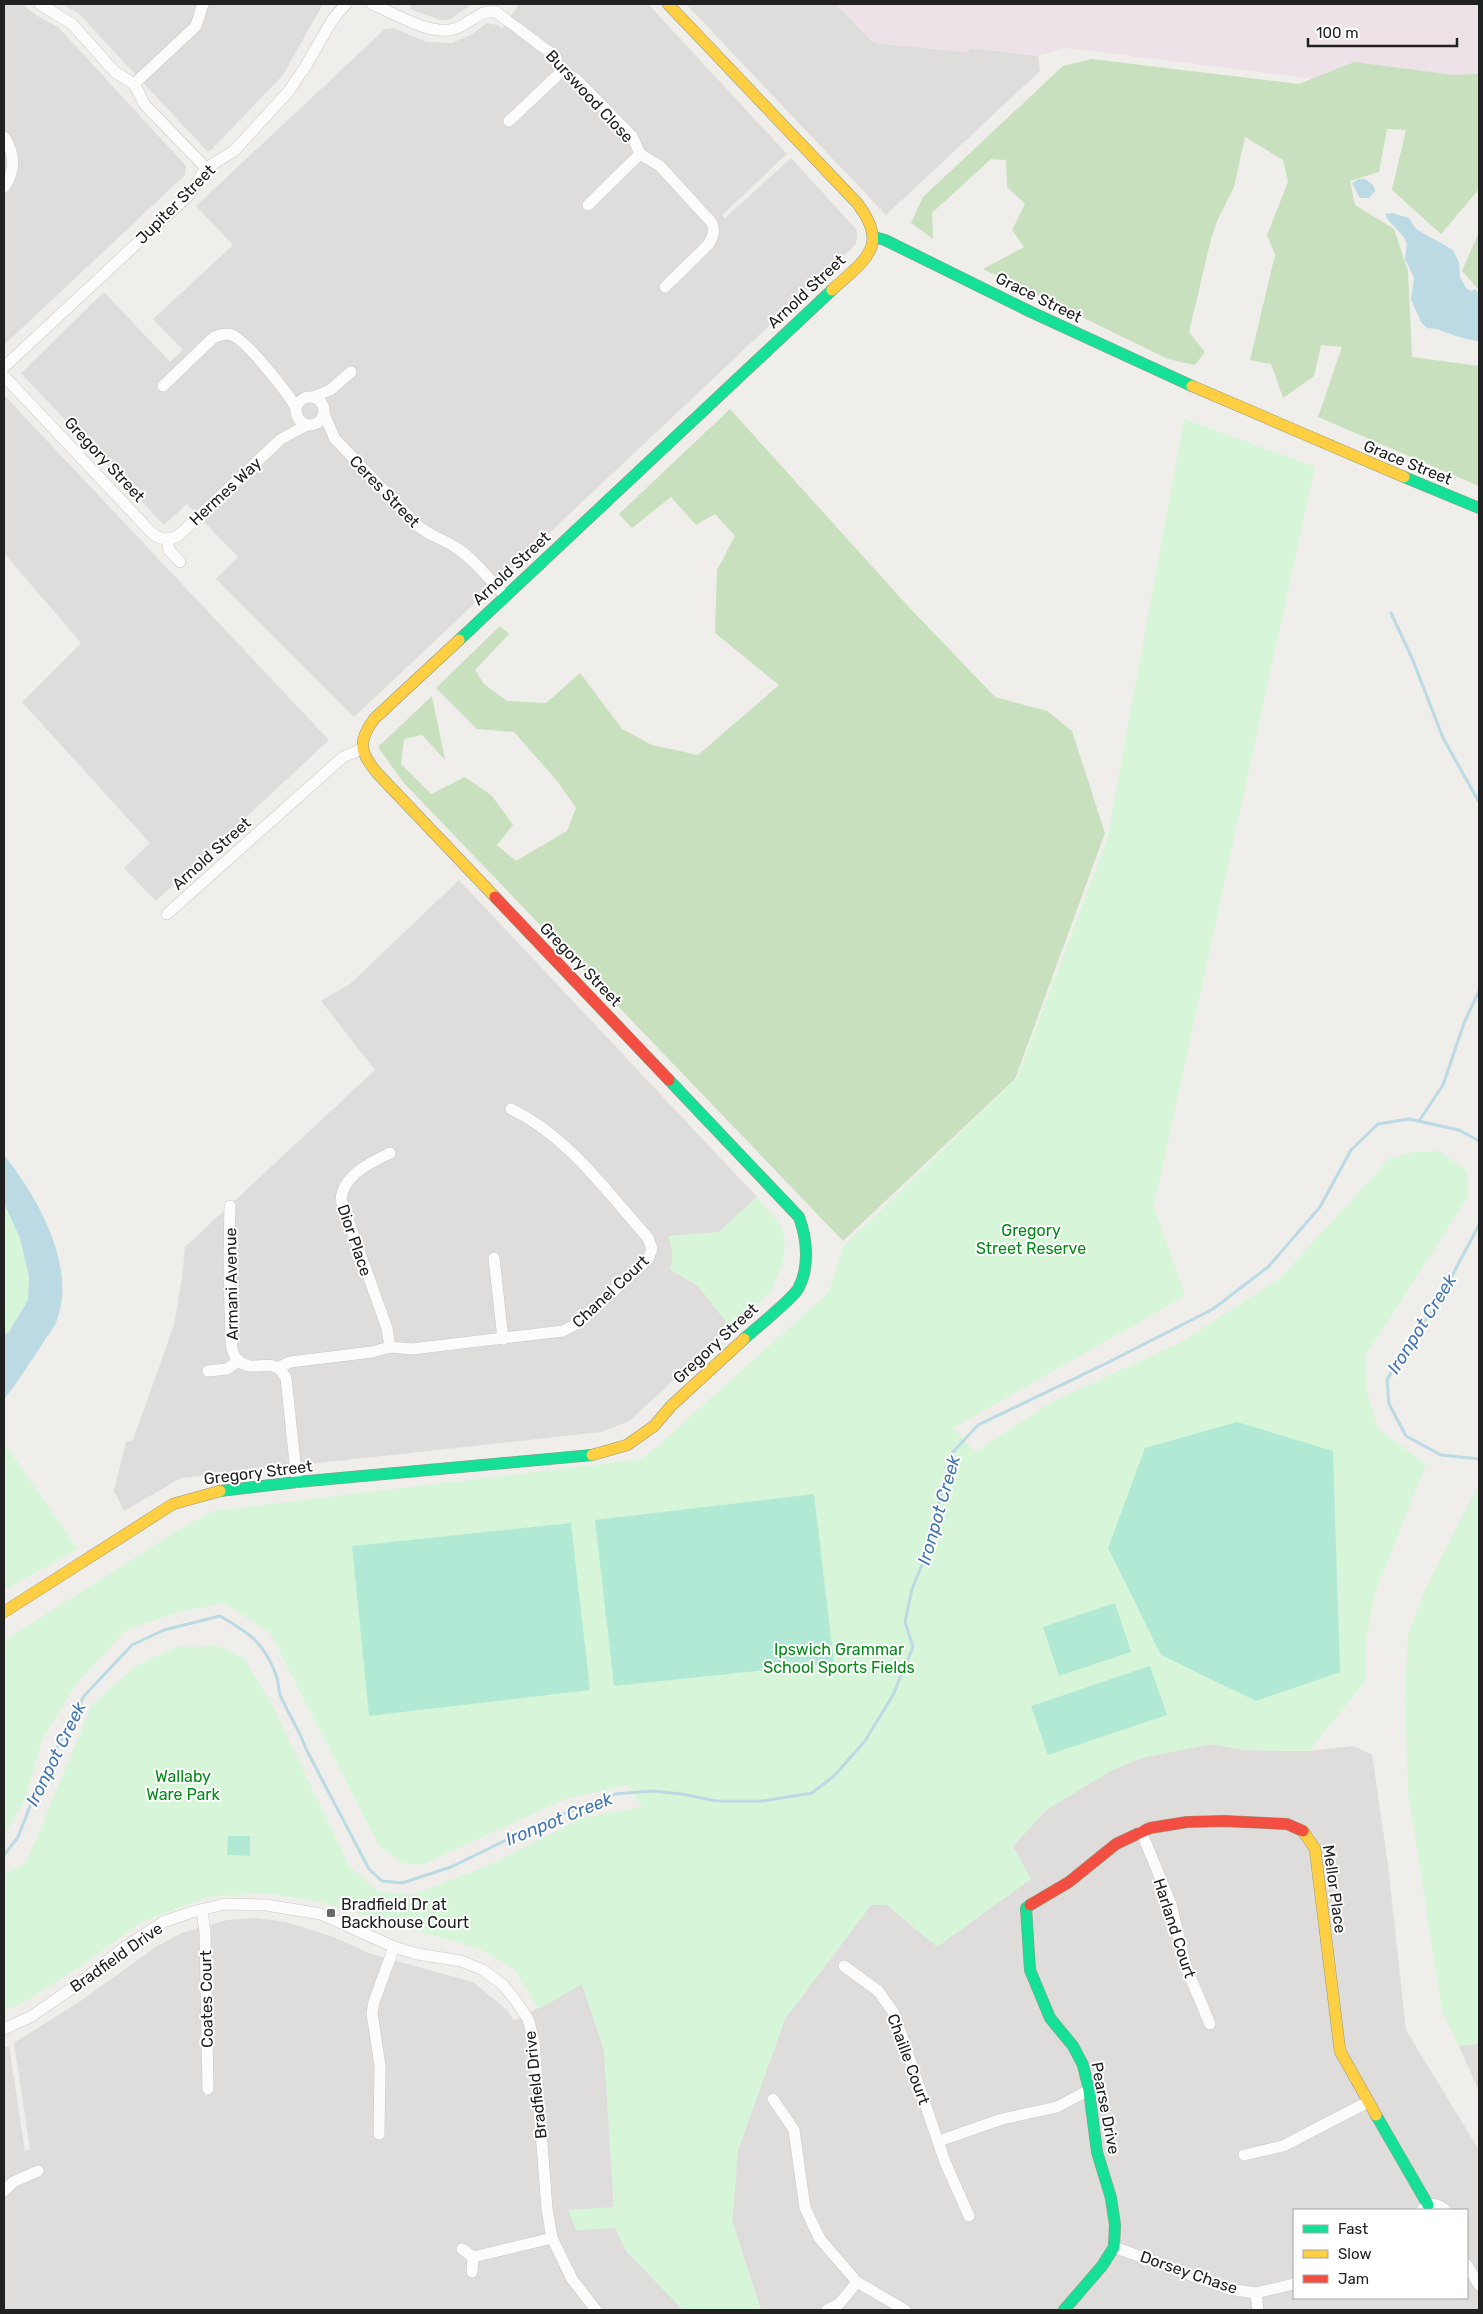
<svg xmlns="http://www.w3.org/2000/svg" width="1483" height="2314" font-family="Rubik,sans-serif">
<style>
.residential{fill:#dedddb;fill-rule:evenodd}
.industrial{fill:#ede2e8}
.forest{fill:#c8e0be}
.park{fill:#d7f6d9}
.pitch{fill:#b2e9d5}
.water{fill:#bbdae4}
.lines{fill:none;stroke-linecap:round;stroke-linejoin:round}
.stream{stroke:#bbdae4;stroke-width:3}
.street-casing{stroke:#c8c8c6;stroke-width:12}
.fast-casing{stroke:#979a80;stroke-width:12}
.slow-casing{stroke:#979a80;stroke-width:12}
.jam-casing{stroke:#979a80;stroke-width:12}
.street{stroke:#fdfcfc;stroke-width:11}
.fast{stroke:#16e098;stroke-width:11}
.slow{stroke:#ffcf43;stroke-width:11}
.jam{stroke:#f24e42;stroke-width:11}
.poi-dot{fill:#696967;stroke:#fff;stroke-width:2}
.labels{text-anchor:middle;stroke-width:4;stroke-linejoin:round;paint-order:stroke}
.street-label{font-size:16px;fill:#212121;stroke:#fff}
.park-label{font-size:16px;fill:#048a16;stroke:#fff}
.poi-label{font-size:16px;fill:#212121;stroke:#fff;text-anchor:start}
.water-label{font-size:18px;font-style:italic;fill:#4375b1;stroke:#fff}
</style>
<rect width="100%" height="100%" fill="#efeeea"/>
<g class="residential">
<polygon points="4,4 21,4 39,17 58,27 186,166 185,175 4,345"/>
<polygon points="62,4 323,4 283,75 211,150 207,151 79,14"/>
<polygon points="411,4 472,4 449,20 441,20 410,9"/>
<polygon points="519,4 648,4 787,154 722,215 725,218 791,158 857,230 857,238 855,245 354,717 216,579 238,557 187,504 164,525 21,373 104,292 170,362 183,350 153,319 233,245 196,206 385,29 393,28 427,42 452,43 472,34 487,23 497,25 502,29"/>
<polygon points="686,4 836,4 874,43 966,52 971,48 1038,56 1040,71 886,215"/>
<polygon points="4,395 329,740 156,901 124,868 150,843 22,702 81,643 4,553"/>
<polygon points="459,880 757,1197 719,1232 672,1247 673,1259 670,1269 699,1287 731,1328 629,1421 602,1432 181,1478 124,1511 114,1491 126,1442 133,1440 174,1325 182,1278 185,1247 375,1070 321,1001 351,983"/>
<path d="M 1211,1744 L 1246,1750 L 1309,1751 L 1352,1746 L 1372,1754 L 1388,1865 L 1406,2030 L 1479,2150 L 1479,2310 L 761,2310 L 732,2221 L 738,2150 L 785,2019 L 871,1905 L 887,1905 L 1013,1846 L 1046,1810 L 1112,1770 L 1141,1758 ZM 1294,2210 L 1467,2210 L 1467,2298 L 1294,2298 Z"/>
<polygon points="255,1918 286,1922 331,1936 371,1954 473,1982 508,2011 514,2021 582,1984 604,2050 614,2208 569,2210 576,2230 615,2227 627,2251 683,2310 4,2310 4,2048 9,2046 25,2152 30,2149 14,2043 82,2000 157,1946 182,1933 227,1920"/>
<polygon points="1479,2044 1479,2091 1459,2046"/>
</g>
<polygon class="industrial" points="836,4 1479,4 1479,100 1067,48 1038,56 971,48 966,52 874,43"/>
<g class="forest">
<polygon points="1091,59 1299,84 1354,62 1454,75 1479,74 1479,189 1441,234 1392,190 1406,130 1387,129 1379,172 1350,181 1355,205 1394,229 1408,271 1412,357 1479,366 1479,486 1318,417 1342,347 1321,345 1314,376 1283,398 1271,364 1250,360 1275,255 1267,235 1288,182 1283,160 1245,137 1234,187 1217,221 1211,239 1189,332 1205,352 1195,365 1168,359 983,269 1024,247 1012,230 1025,204 1007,187 1006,160 991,159 932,213 933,239 911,223 923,197 1063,66"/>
<polygon points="1479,232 1479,290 1462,271"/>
<polygon points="730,409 907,605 995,697 1047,711 1072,731 1105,833 1015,1079 843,1241 403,782 378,747 432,696 445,760 422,735 404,739 401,764 431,794 465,777 492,796 513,825 497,845 516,861 567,831 576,808 557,781 514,732 477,729 436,688 500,626 509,634 475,670 484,684 507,701 546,703 580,673 622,729 652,745 698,755 779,685 715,633 717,570 735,536 715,514 696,525 671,497 632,528 619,514"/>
</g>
<g class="park">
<polygon points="1184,419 1315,467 1154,1206 1185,1296 953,1428 975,1452 1052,1402 1183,1341 1280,1278 1389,1159 1414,1152 1439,1151 1467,1171 1468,1197 1366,1355 1367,1391 1378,1429 1426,1464 1374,1596 1365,1648 1366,1680 1309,1751 1246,1750 1211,1744 1141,1758 1112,1770 1046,1810 1013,1846 1031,1879 937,1947 887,1905 871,1905 785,2019 738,2150 732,2221 761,2310 683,2310 626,2251 615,2228 576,2230 568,2210 614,2207 604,2050 582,1984 539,2009 514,1969 480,1949 321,1902 265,1893 208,1897 140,1923 84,1964 23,2003 4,2010 4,1874 26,1863 92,1705 134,1667 176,1647 218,1646 244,1658 272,1705 350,1867 379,1892 412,1895 487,1866 582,1818 642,1807 627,1785 568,1798 421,1865 403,1863 379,1846 270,1633 224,1603 175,1613 126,1630 77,1683 42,1740 25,1800 4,1835 4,1641 177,1531 213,1511 643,1459 829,1292 843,1247 1017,1078 1107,840"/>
<path d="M 757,1197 L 782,1227 L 785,1245 L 783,1262 L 771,1291 L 731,1328 L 699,1287 L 670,1269 C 674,1256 672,1248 668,1236 L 719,1232 Z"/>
<path d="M 4,1203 C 18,1227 35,1271 28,1299 C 26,1310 15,1323 9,1333 L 4,1334 Z"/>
<polygon points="4,1443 78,1549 4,1590"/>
<polygon points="1479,1484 1479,2044 1459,2046 1442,2011 1408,1792 1405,1693 1408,1635 1425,1590"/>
</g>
<g class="pitch">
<polygon points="1237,1422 1333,1451 1340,1672 1256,1701 1161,1655 1108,1548 1145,1448"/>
<polygon points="814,1494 834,1663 614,1686 595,1520"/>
<polygon points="571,1523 590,1690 369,1716 352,1546"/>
<polygon points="1115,1603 1131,1652 1059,1676 1043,1627"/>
<polygon points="1150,1666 1167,1715 1048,1755 1031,1706"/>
<polygon points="228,1836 250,1836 250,1856 227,1855"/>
</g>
<g class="water">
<polygon points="1359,179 1365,179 1374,186 1375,191 1369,198 1360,198 1352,183"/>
<polygon points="1392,213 1409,218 1416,229 1453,250 1459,263 1460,277 1466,288 1471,291 1476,289 1479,295 1479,340 1476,341 1459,337 1436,329 1427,328 1421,322 1411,299 1414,278 1405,259 1407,244 1404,237 1388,220 1385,214"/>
<path d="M 4,1155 C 37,1196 77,1266 57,1320 C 54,1328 47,1336 43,1343 C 30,1362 18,1382 4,1399 L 4,1334 L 9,1332 L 28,1300 L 29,1277 L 20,1238 L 4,1203 Z"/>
</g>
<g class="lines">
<g class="stream">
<polyline points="1391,613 1412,658 1443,738 1479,802"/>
<polyline points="1419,1121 1443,1085 1464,1023 1479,991"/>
<polyline points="1479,1225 1438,1302 1402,1353 1387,1380 1389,1404 1406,1436 1441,1455 1479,1459"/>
<path d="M 4,1855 L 18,1837 L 40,1781 L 84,1696 L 132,1645 L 164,1630 L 220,1616 C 249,1633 264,1642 276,1675 C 279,1682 278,1690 281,1697 C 289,1715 300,1731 306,1749 L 369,1869 L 382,1881 L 402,1883 L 451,1867 L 545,1821 L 615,1794 L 652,1791 L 682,1794 L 716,1801 L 763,1801 L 812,1793 L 834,1776 L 865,1741 L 893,1695 L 913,1647 L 905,1622 L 912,1589 L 935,1533 L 935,1517 L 953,1452 L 978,1425 L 1107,1363 L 1213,1309 L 1268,1267 L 1320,1207 L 1351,1150 L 1378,1124 L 1409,1119 L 1459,1130 L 1479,1141"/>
</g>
<defs>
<g id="street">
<polyline points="40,4 72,24 115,72 134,84 145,105 206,168"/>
<path d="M 372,4 C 394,13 430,36 454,29 C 470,25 478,9 496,12 L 556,57 L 557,65 L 562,71 L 576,79 L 632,136 L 640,154 L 660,166 L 712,223 C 715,232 713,238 707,246 L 665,287"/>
<polyline points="134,84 196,26 203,4"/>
<polyline points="509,121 562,71"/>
<path d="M 4,137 C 15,152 16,172 4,187"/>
<polyline points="588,205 640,154"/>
<polyline points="4,367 190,194 206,168 234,151 288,92 305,67 333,19 346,4"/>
<path d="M 4,376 L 150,531 C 159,540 167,541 179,535 L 281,439 L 307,425"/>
<path d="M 163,386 L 212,339 C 218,334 228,333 234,336 C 249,344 288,393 296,408"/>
<circle cx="310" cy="411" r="14"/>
<polyline points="313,397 330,390 351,372"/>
<path d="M 324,414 L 335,439 L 418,526 C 430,536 443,539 455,547 C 474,559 490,580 505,596"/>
<polyline points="167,539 169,550 180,562"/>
<polyline points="167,914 343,757 362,749"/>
<path d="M 230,1206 C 229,1241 229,1275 230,1310 C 231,1322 230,1336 232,1348 C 233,1353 235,1358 239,1361 C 255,1375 273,1353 286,1378 L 297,1482"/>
<polyline points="494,1258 503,1339"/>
<path d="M 390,1347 L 387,1328 L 341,1200 C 343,1175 370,1163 390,1153"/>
<path d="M 278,1368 L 290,1362 L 372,1352 L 390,1347 L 412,1349 L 563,1331 L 580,1322 L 648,1259 L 652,1249 L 648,1238 C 607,1192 568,1136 511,1109"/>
<polyline points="208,1371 227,1369 238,1361"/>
<polyline points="1141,1831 1171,1904 1186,1967 1210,2024"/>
<polyline points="202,1910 205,1932 208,2089"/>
<polyline points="844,1966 878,1991 894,2013 945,2162 969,2216"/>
<polyline points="4,2029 32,2016 81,1982 122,1949 163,1922 192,1912 225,1904 266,1905 321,1914 394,1947 417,1954 461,1961 483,1970 503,1985 516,2001 528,2019 534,2041 547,2209 552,2238 572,2279 596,2310"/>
<polyline points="773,2099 794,2130 805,2208 820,2239 857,2282 905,2310"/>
<polyline points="379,2134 380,2066 372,2013 374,2002 394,1947"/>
<polyline points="939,2141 1002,2119 1057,2107 1089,2090"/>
<polyline points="1244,2155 1283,2146 1368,2102"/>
<polyline points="4,2191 13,2182 38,2171"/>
<path d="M 1422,2210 C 1429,2202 1438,2203 1445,2210"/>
<polyline points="1114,2247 1229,2289 1256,2293 1294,2284"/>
<polyline points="462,2249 473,2257 472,2272"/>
<polyline points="473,2257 552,2238"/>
<polyline points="1467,2265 1479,2285"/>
<polyline points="1256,2293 1258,2310"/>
<polyline points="827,2310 839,2304 857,2282"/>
</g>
<g id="fast">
<polyline points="874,237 885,240 1031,312 1192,386"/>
<polyline points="1404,477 1479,508"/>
<polyline points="459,640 832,290"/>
<path d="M 669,1080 L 799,1217 C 807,1239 810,1267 798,1289 C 791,1300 756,1328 744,1339"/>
<polyline points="220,1491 297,1482 592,1455"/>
<polyline points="1030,1905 1026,1908 1030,1970 1050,2018 1073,2046 1083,2065 1089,2090 1097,2152 1111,2198 1115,2225 1114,2247 1102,2266 1064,2310"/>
<polyline points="1376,2115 1428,2205"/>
</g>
<g id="slow">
<path d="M 668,4 L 857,203 C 891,247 864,260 832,290"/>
<polyline points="1192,386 1404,477"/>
<path d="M 459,640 L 374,719 C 357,742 360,753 378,774 L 495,897"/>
<polyline points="592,1455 627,1445 654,1426 671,1406 744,1339"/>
<polyline points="4,1612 173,1504 220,1491"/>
<polyline points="1303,1831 1315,1849 1340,2051 1376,2115"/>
</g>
<g id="jam">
<polyline points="495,897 669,1080"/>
<polyline points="1030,1905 1069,1882 1116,1844 1150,1828 1187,1822 1224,1821 1287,1824 1303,1831"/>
</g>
</defs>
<use href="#street" class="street-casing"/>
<use href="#fast" class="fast-casing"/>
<use href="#slow" class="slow-casing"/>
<use href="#jam" class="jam-casing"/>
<use href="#street" class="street"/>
<use href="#fast" class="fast"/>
<use href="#slow" class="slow"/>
<use href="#jam" class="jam"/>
</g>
<rect class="poi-dot" x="326" y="1908" width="10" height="10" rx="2.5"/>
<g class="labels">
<g class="street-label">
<text transform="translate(590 96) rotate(47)" y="6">Burswood Close</text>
<text transform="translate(175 204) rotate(-45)" y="6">Jupiter Street</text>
<text transform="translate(806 291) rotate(-43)" y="6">Arnold Street</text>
<text transform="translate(1039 297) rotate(26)" y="6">Grace Street</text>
<text transform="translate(105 459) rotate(47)" y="6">Gregory Street</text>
<text transform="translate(1408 462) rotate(22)" y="6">Grace Street</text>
<text transform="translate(225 491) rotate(-43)" y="6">Hermes Way</text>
<text transform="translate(385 491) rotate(46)" y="6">Ceres Street</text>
<text transform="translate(511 568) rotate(-43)" y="6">Arnold Street</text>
<text transform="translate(211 853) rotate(-42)" y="6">Arnold Street</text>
<text transform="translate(581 964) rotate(46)" y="6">Gregory Street</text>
<text transform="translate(355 1240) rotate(71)" y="6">Dior Place</text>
<text transform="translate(231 1284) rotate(-91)" y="6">Armani Avenue</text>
<text transform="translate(610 1291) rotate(-43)" y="6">Chanel Court</text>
<text transform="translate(715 1343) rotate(-43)" y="6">Gregory Street</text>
<text transform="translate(258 1472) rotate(-7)" y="6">Gregory Street</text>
<text transform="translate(1335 1889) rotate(82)" y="6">Mellor Place</text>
<text transform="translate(1175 1928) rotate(72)" y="6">Harland Court</text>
<text transform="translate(116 1957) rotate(-35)" y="6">Bradfield Drive</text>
<text transform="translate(206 1999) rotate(-91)" y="6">Coates Court</text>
<text transform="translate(909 2059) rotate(70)" y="6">Chaille Court</text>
<text transform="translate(535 2085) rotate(-96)" y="6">Bradfield Drive</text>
<text transform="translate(1106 2108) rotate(79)" y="6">Pearse Drive</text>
<text transform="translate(1189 2272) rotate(19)" y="6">Dorsey Chase</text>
</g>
<g class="park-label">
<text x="1031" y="1236">Gregory<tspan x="1031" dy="18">Street Reserve</tspan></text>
<text x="839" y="1655">Ipswich Grammar<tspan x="839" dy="18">School Sports Fields</tspan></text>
<text x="183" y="1782">Wallaby<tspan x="183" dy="18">Ware Park</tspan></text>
</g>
<g class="poi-label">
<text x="341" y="1910">Bradfield Dr at<tspan x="341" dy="18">Backhouse Court</tspan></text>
</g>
<g class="water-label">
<text transform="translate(1422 1324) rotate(-58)" y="6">Ironpot Creek</text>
<text transform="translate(939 1510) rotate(-74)" y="6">Ironpot Creek</text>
<text transform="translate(56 1754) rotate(-64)" y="6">Ironpot Creek</text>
<text transform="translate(559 1819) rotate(-22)" y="6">Ironpot Creek</text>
</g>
</g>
<rect width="1483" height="2314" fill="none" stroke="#212121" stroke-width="10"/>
<rect x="1293" y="2209" width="175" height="90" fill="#ffffff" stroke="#a6a6a6"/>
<rect x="1303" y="2225" width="25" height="8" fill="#16e098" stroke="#a6a6a6"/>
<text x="1338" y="2234" font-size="15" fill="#212121">Fast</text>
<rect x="1303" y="2250" width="25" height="8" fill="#ffcf43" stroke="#a6a6a6"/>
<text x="1338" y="2259" font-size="15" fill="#212121">Slow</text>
<rect x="1303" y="2275" width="25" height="8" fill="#f24e42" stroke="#a6a6a6"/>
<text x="1338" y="2284" font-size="15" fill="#212121">Jam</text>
<path d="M1308 38v8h149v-8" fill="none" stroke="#212121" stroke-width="2.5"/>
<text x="1316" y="38" font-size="15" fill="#212121" stroke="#ffffff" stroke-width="4" paint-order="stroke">100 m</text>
</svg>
